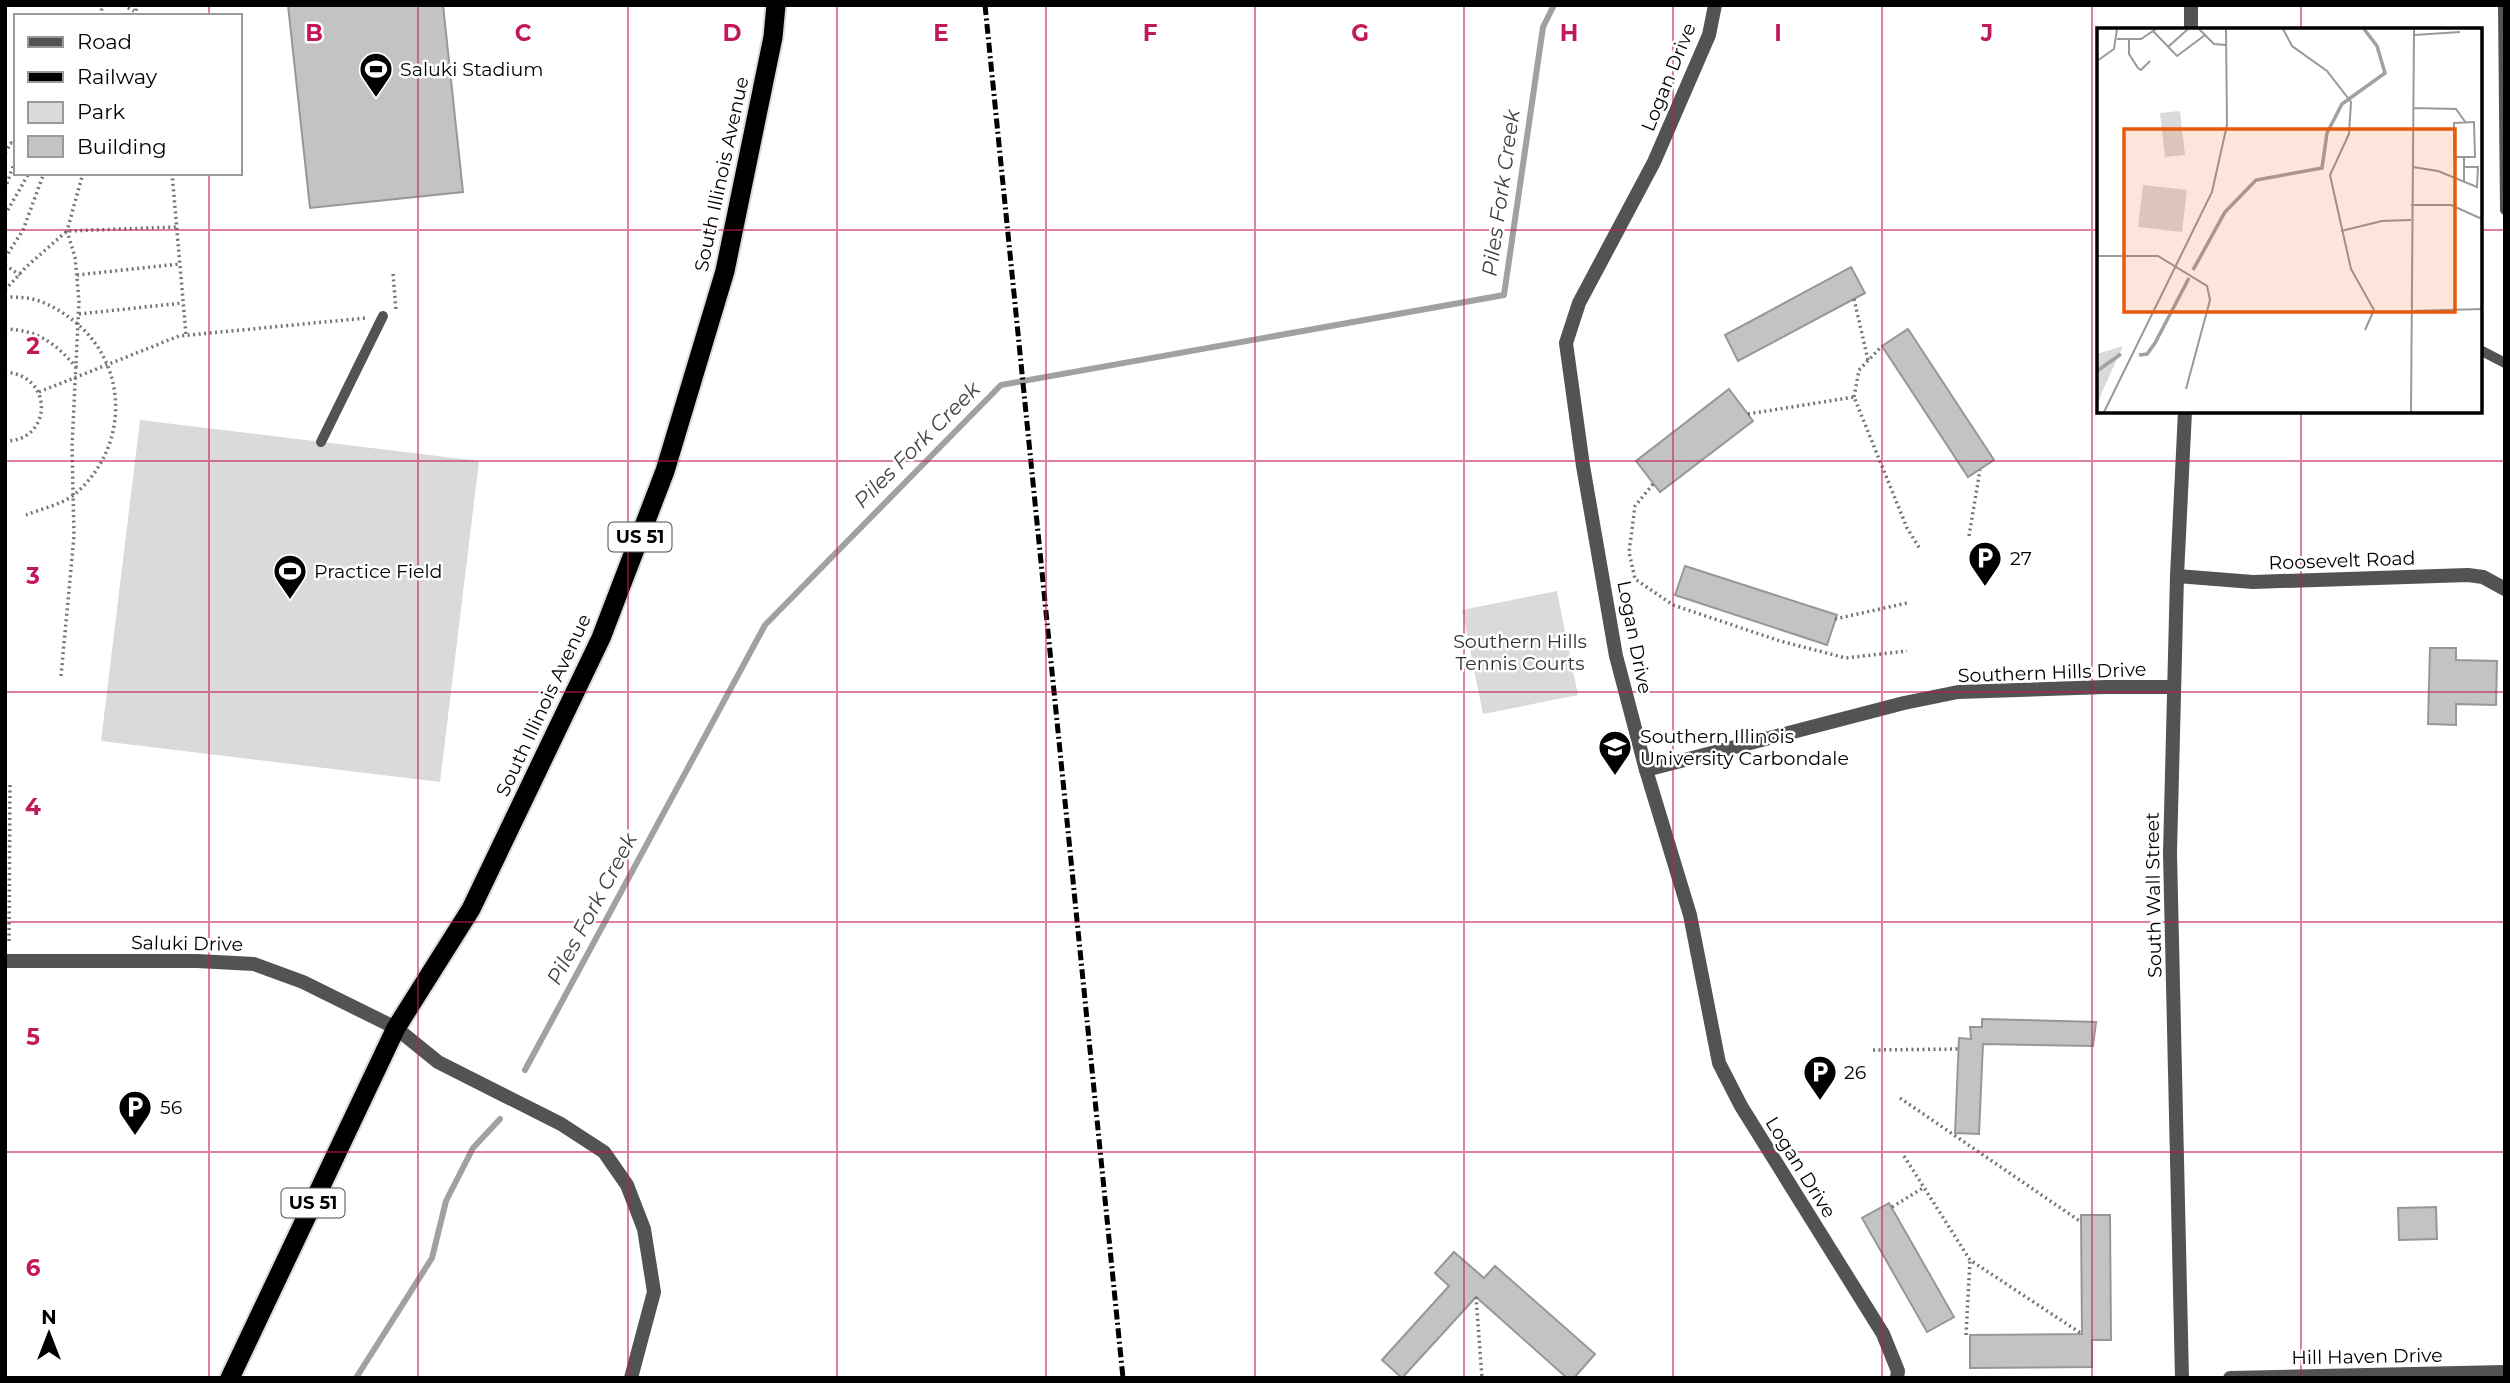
<svg xmlns="http://www.w3.org/2000/svg" width="2510" height="1383" font-family="Montserrat,sans-serif">
<style>
.green{fill:#dadada}
.lines{fill:none;stroke-linecap:round;stroke-linejoin:round}
.stream{stroke:#a1a1a1;stroke-width:6}
.building{fill:#c3c3c3;stroke:#979797;stroke-width:2}
.trunk-casing{stroke:#dbdbdb;stroke-width:23}
.path{stroke:#757575;stroke-width:3.5;stroke-dasharray:2 3.5;stroke-linecap:butt}
.service{stroke:#535353;stroke-width:10}
.minor{stroke:#535353;stroke-width:14}
.tertiary{stroke:#535353;stroke-width:14}
.trunk{stroke:#000;stroke-width:19}
.rail{stroke:#000;stroke-width:5;stroke-dasharray:10 3.5 2 3.5;stroke-linecap:butt}
.grid{fill:none;stroke:#c2185b;stroke-width:2;stroke-opacity:0.55}
.labels{text-anchor:middle;stroke-width:5;stroke-linejoin:round;paint-order:stroke}
.shield{fill:#fff;stroke:#4c4c4c;stroke-width:2}
.shield-label{font-size:18px;font-weight:bold;fill:#000}
.poi-label{font-size:19px;fill:#000;stroke:#fff;text-anchor:start}
.street-label{font-size:19px;fill:#000;stroke:#fff}
.park-label{font-size:19px;fill:#313131;stroke:#fff}
.water-label{font-size:21px;font-style:italic;fill:#424242;stroke:#fff}
.inset-river{fill:none;stroke:#a1a1a1;stroke-width:3.5}
.inset-road{fill:none;stroke:#999;stroke-width:2}
.view{fill:#e8590c;fill-opacity:0.15;stroke:#e8590c;stroke-width:3.5}
.inset-edge{fill:none;stroke:#000;stroke-width:3.5}
.grid-label{font-size:23px;text-anchor:middle;font-weight:bold;fill:#c2185b;stroke:#fff;stroke-width:5;stroke-linejoin:round;paint-order:stroke}
</style>
<rect width="100%" height="100%" fill="#fff"/>
<g class="green">
<polygon points="140,420 479,461 440,782 101,741"/>
<polygon points="1557,591 1578,695 1483,714 1462,610"/>
</g>
<g class="lines">
<g class="stream">
<polyline points="525,1070 765,625 1001,385 1504,295 1543,27 1554,5"/>
<polyline points="356,1378 432,1258 446,1201 473,1148 500,1119"/>
</g>
</g>
<g class="building">
<polygon points="288,5 443,5 463,192 310,208"/>
<polygon points="1851,267 1865,293 1738,361 1725,335"/>
<polygon points="1908,329 1994,460 1968,477 1882,346"/>
<polygon points="1729,389 1753,421 1660,492 1636,461"/>
<polygon points="1685,566 1837,615 1827,645 1675,595"/>
<polygon points="2430,648 2456,648 2456,660 2497,661 2496,705 2456,704 2456,725 2428,724"/>
<polygon points="1982,1019 2096,1022 2093,1046 1983,1044 1979,1134 1955,1133 1959,1038 1971,1039 1970,1027 1982,1027"/>
<polygon points="1889,1203 1954,1317 1927,1332 1862,1218"/>
<polygon points="2436,1207 2437,1239 2399,1240 2398,1208"/>
<polygon points="2081,1215 2110,1215 2111,1340 2092,1340 2092,1367 1970,1368 1970,1335 2082,1334"/>
<polygon points="1454,1252 1484,1278 1495,1266 1595,1354 1574,1378 1567,1378 1476,1297 1402,1378 1382,1360 1449,1286 1435,1273"/>
</g>
<g class="lines">
<defs>
<polyline id="trunk" points="230,1378 396,1028 471,909 601,638 665,471 725,271 773,37 776,5"/>
</defs>
<use href="#trunk" class="trunk-casing"/>
<g class="path">
<polyline points="123,5 134,11"/>
<polyline points="101,16 102,5"/>
<polyline points="135,16 137,5"/>
<polyline points="5,153 11,143 16,145"/>
<polyline points="172,173 186,335"/>
<polyline points="5,189 16,158"/>
<polyline points="5,215 29,173"/>
<polyline points="5,258 23,230 44,173"/>
<polyline points="5,265 20,275"/>
<polyline points="393,274 396,310"/>
<polyline points="77,275 179,264"/>
<polyline points="5,290 26,267 67,231 176,227"/>
<path d="M 5,297 C 14,297 23,297 32,299 C 46,302 59,310 70,318 C 129,361 131,446 75,494 C 63,504 41,509 26,515"/>
<polyline points="1854,299 1868,360"/>
<polyline points="79,314 183,303"/>
<path d="M 5,329 C 39,330 56,344 77,368"/>
<path d="M 5,372 C 56,376 51,442 5,441"/>
<polyline points="39,392 179,336 366,318"/>
<polyline points="1854,397 1859,370 1882,346"/>
<polyline points="1748,414 1854,397 1907,528 1920,549"/>
<polyline points="1653,484 1635,506 1629,552 1635,579 1673,605 1780,641 1846,658 1907,651"/>
<polyline points="1969,536 1980,470"/>
<polyline points="1835,619 1907,603"/>
<polyline points="61,676 74,536 72,446 79,301 75,257 67,231 83,173"/>
<polyline points="9,941 10,782"/>
<polyline points="1873,1050 1958,1049"/>
<polyline points="1900,1098 2081,1222"/>
<polyline points="1904,1156 1970,1260 2082,1334"/>
<polyline points="1892,1207 1923,1188"/>
<polyline points="1476,1297 1482,1378"/>
<polyline points="1966,1335 1970,1260"/>
</g>
<g class="service">
<polyline points="2503,5 2505,210"/>
<polyline points="2480,350 2505,363"/>
<polyline points="321,442 383,316"/>
</g>
<g class="minor">
<polyline points="2177,576 2253,582 2468,575 2483,577 2505,589"/>
<polyline points="396,1028 438,1062 561,1124 604,1152 627,1185 644,1229 654,1292 631,1378"/>
<polyline points="2230,1378 2505,1372"/>
</g>
<g class="tertiary">
<polyline points="1715,5 1709,35 1654,162 1579,303 1566,343 1583,466 1616,656 1646,770 1690,915 1719,1063 1741,1106 1883,1334 1898,1371 1897,1378"/>
<polyline points="2191,30 2191,5"/>
<polyline points="1646,770 1904,703 1958,692 2106,687 2174,687"/>
<polyline points="5,961 197,961 254,964 303,982 396,1028"/>
<polyline points="2182,1378 2170,853 2177,576 2185,411"/>
</g>
<use href="#trunk" class="trunk"/>
<polyline class="rail" points="985,5 1123,1378"/>
</g>
<path class="grid" d="M 209,5 L 209,16M 418,5 L 418,1378M 628,5 L 628,1378M 837,5 L 837,1378M 1046,5 L 1046,1378M 1255,5 L 1255,1378M 1464,5 L 1464,1378M 1673,5 L 1673,1378M 1882,5 L 1882,1378M 2092,5 L 2092,1378M 2301,5 L 2301,30M 209,173 L 209,1378M 5,230 L 2099,230M 2480,230 L 2505,230M 2301,411 L 2301,1378M 5,461 L 2505,461M 5,692 L 2505,692M 5,922 L 2505,922M 5,1152 L 2505,1152"/>
<defs>
<symbol id="stadium-pin" viewBox="-11 -11 22 30"><path d="M0 17L-7.5 6A9.5 9.5 0 1 1 7.5 6Z" fill="#000" stroke="#fff"/><path d="M0-5a6.5 5 0 1 0 0 10a6.5 5 0 1 0 0-10ZM-3.5-1.8h7v3.6h-7Z" fill="#fff"/></symbol>
<symbol id="parking-pin" viewBox="-11 -11 22 30"><path d="M0 17L-7.5 6A9.5 9.5 0 1 1 7.5 6Z" fill="#000" stroke="#fff"/><path d="M-3.5-5.5H1a3.5 3.5 0 0 1 0 7H-1V5.5H-3.5ZM-1-3.4V-.6H.8a1.4 1.4 0 0 0 0-2.8Z" fill="#fff"/></symbol>
<symbol id="university-pin" viewBox="-11 -11 22 30"><path d="M0 17L-7.5 6A9.5 9.5 0 1 1 7.5 6Z" fill="#000" stroke="#fff"/><path d="M0-5L7-2L0 1L-7-2ZM-4 1L0 2.5L4 1V4Q0 6-4 4Z" fill="#fff"/></symbol>
</defs>
<g fill-rule="evenodd">
<use href="#stadium-pin" x="357" y="50" width="38" height="52"/>
<use href="#parking-pin" x="1966" y="539" width="38" height="52"/>
<use href="#stadium-pin" x="271" y="552" width="38" height="52"/>
<use href="#university-pin" x="1596" y="728" width="38" height="52"/>
<use href="#parking-pin" x="1801" y="1053" width="38" height="52"/>
<use href="#parking-pin" x="116" y="1088" width="38" height="52"/>
</g>
<g class="labels">
<g class="shield">
<rect x="608.5" y="522.5" width="63" height="29" rx="5"/>
<rect x="281.5" y="1188.5" width="63" height="29" rx="5"/>
</g>
<g class="shield-label">
<text x="640" y="543">US 51</text>
<text x="313" y="1209">US 51</text>
</g>
<g class="poi-label">
<text x="400" y="76">Saluki Stadium</text>
<text x="2010" y="565">27</text>
<text x="314" y="578">Practice Field</text>
<text x="1640" y="743">Southern Illinois<tspan x="1640" dy="22">University Carbondale</tspan></text>
<text x="1844" y="1079">26</text>
<text x="160" y="1114">56</text>
</g>
<g class="street-label">
<text transform="translate(1668 77) rotate(-68)" y="7">Logan Drive</text>
<text transform="translate(721 174) rotate(-78)" y="7">South Illinois Avenue</text>
<text transform="translate(2342 560) rotate(-2)" y="7">Roosevelt Road</text>
<text transform="translate(1635 637) rotate(79)" y="7">Logan Drive</text>
<text transform="translate(2052 672) rotate(-2)" y="7">Southern Hills Drive</text>
<text transform="translate(543 705) rotate(-65)" y="7">South Illinois Avenue</text>
<text transform="translate(2153 895) rotate(-91)" y="7">South Wall Street</text>
<text transform="translate(187 943) rotate(1)" y="7">Saluki Drive</text>
<text transform="translate(1801 1167) rotate(58)" y="7">Logan Drive</text>
<text transform="translate(2367 1356) rotate(-1)" y="7">Hill Haven Drive</text>
</g>
<g class="park-label">
<text x="1520" y="648">Southern Hills<tspan x="1520" dy="22">Tennis Courts</tspan></text>
</g>
<g class="water-label">
<text transform="translate(1501 193) rotate(-82)" y="7">Piles Fork Creek</text>
<text transform="translate(917 445) rotate(-45)" y="7">Piles Fork Creek</text>
<text transform="translate(592 909) rotate(-62)" y="7">Piles Fork Creek</text>
</g>
</g>
<g transform="translate(2097 28)">
<rect width="385" height="385" fill="#fff"/>
<path d="M 83,83 L 88,127 L 68,129 L 63,85 ZM 46,157 L 90,162 L 85,204 L 41,199 ZM 26,318 L 5,364 L 0,378 L 0,326 Z" fill="#dadada"/>
<path class="inset-river" d="M 96,242 L 128,184 L 159,152 L 225,140 L 230,105 L 245,76 L 288,45 L 280,18 L 267,1M 42,327 L 50,326 L 58,315 L 92,250M 0,343 L 24,326"/>
<path class="inset-road" d="M 102,1 L 117,16 L 129,17M 186,1 L 195,18 L 230,43 L 254,74 L 252,106 L 233,147 L 254,241 L 277,282 L 268,302M 56,3 L 80,28 L 108,7M 317,7 L 363,4M 20,11 L 44,11 L 59,1M 32,12 L 32,26 L 41,40 L 44,42 L 53,33M 71,19 L 91,1M 0,33 L 17,21 L 20,1M 316,80 L 359,81 L 369,95M 367,129 L 378,129 L 377,94 L 357,95 L 357,129 L 367,129 L 367,139M 316,139 L 341,143 L 380,159 L 381,139 L 367,139 L 367,154M 314,177 L 354,177 L 385,191M 244,203 L 285,193 L 314,192M 0,228 L 61,228 L 110,258 L 113,272 L 89,361M 315,283 L 385,281M 7,384 L 115,164 L 130,97 L 129,1M 314,384 L 317,1"/>
<path class="view" d="M 27,101 L 358,101 L 358,284 L 27,284 Z"/>
<rect width="385" height="385" class="inset-edge"/>
</g>
<g class="grid-label">
<text x="314" y="41">B</text>
<text x="523" y="41">C</text>
<text x="732" y="41">D</text>
<text x="941" y="41">E</text>
<text x="1150" y="41">F</text>
<text x="1360" y="41">G</text>
<text x="1569" y="41">H</text>
<text x="1778" y="41">I</text>
<text x="1987" y="41">J</text>
<text x="33" y="354">2</text>
<text x="33" y="584">3</text>
<text x="33" y="815">4</text>
<text x="33" y="1045">5</text>
<text x="33" y="1276">6</text>
</g>
<rect width="2510" height="1383" fill="none" stroke="#000000" stroke-width="14"/>
<rect x="14" y="14" width="228" height="161" fill="#ffffff" stroke="#999999" stroke-width="2"/>
<rect x="28" y="37" width="35" height="10" fill="#535353" stroke="#999999" stroke-width="2"/>
<text x="77" y="49" font-size="21" fill="#000000">Road</text>
<rect x="28" y="72" width="35" height="10" fill="#000000" stroke="#999999" stroke-width="2"/>
<text x="77" y="84" font-size="21" fill="#000000">Railway</text>
<rect x="28" y="102" width="35" height="21" fill="#dadada" stroke="#999999" stroke-width="2"/>
<text x="77" y="119" font-size="21" fill="#000000">Park</text>
<rect x="28" y="136" width="35" height="21" fill="#c3c3c3" stroke="#999999" stroke-width="2"/>
<text x="77" y="154" font-size="21" fill="#000000">Building</text>
<g transform="translate(49 1334)" stroke="#ffffff" stroke-width="5" paint-order="stroke">
<path d="M0-5L12 26L0 18L-12 26Z" fill="#000000"/>
<text y="-10" font-size="19" font-weight="bold" text-anchor="middle" fill="#000000">N</text>
</g>
</svg>
